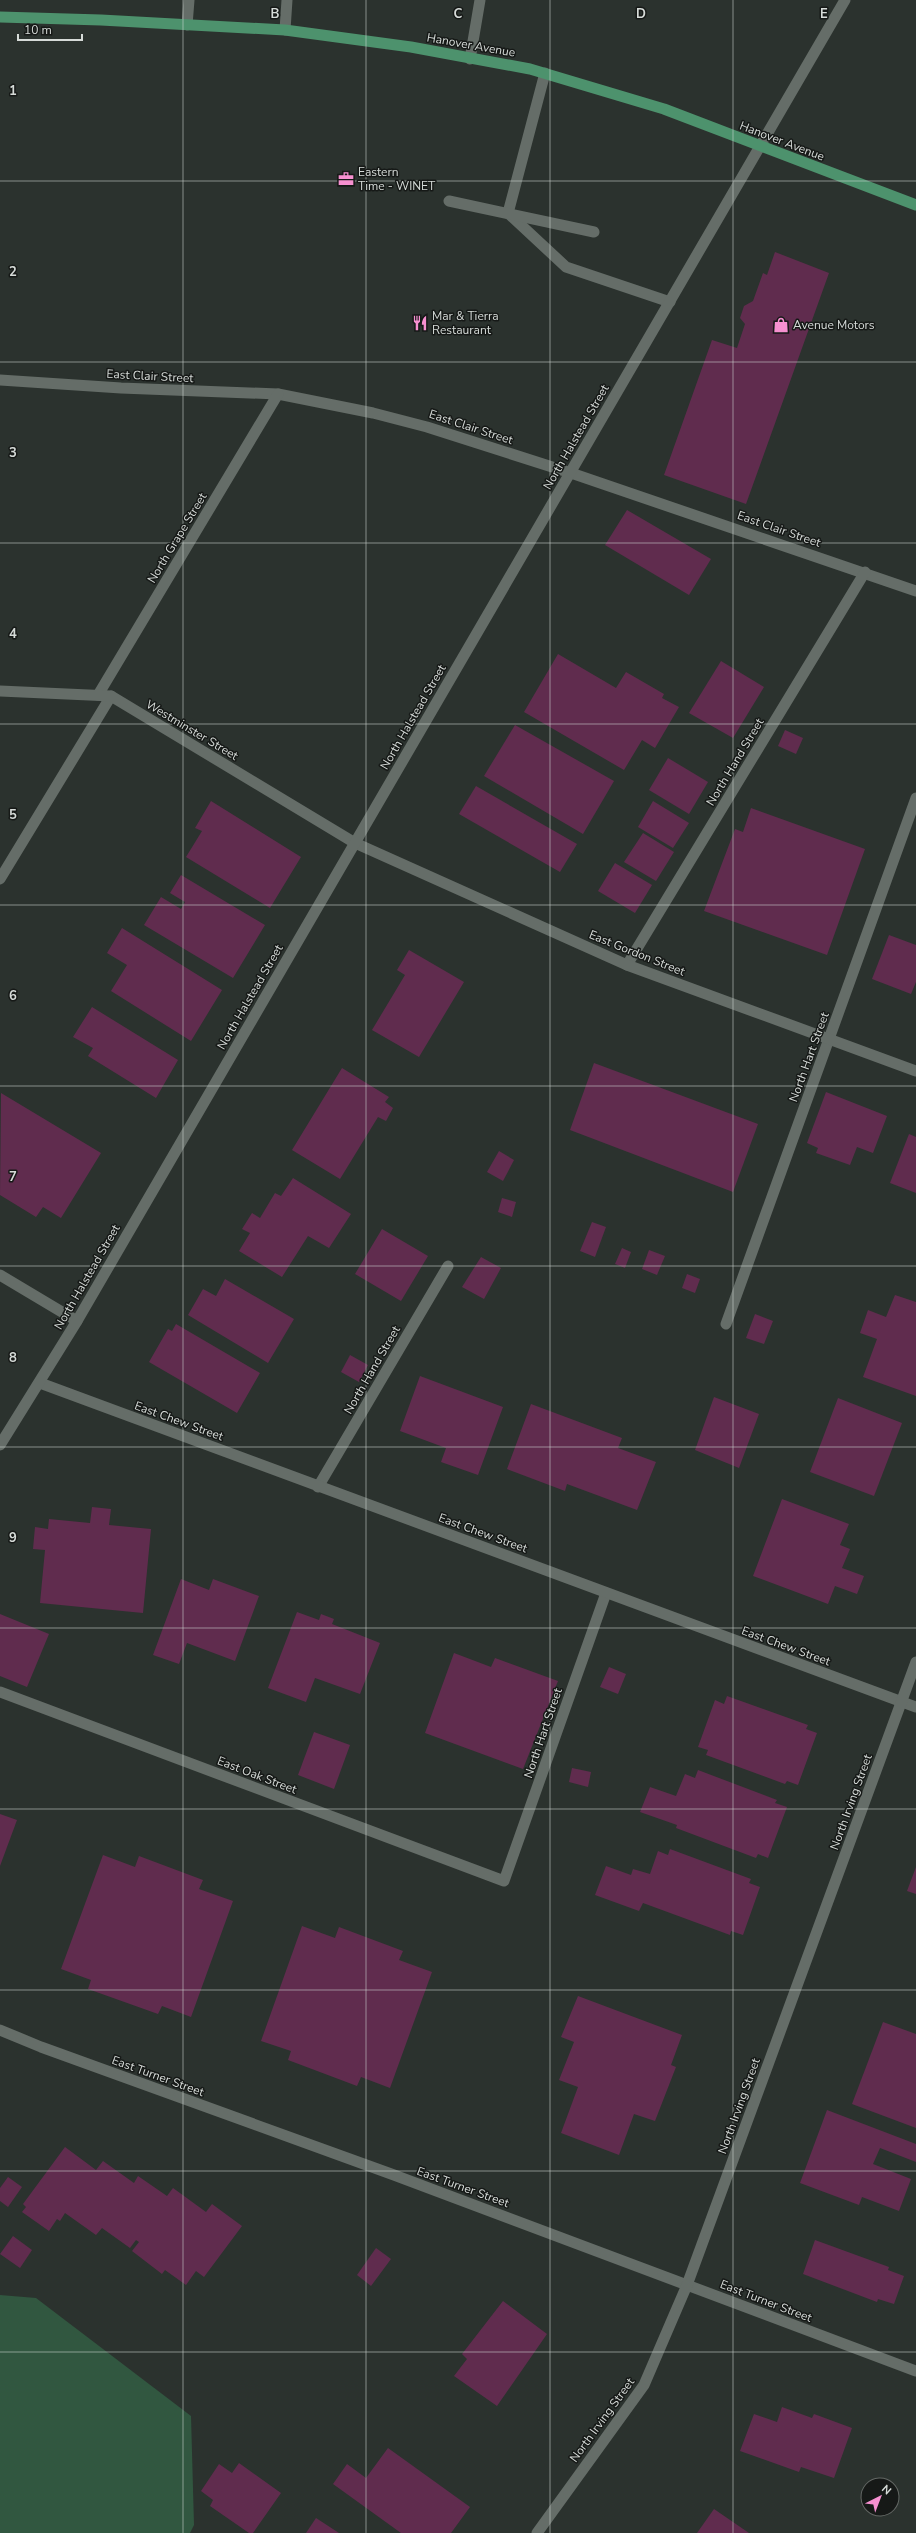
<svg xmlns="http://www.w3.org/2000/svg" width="916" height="2533" font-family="'Nunito Sans',sans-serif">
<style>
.green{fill:#315740}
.building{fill:#602c4e}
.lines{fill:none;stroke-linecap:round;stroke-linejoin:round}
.service{stroke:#656d68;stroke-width:11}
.minor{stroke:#656d68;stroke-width:11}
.primary{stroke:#4d926d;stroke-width:11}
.grid{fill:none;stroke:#d6dbd8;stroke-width:1;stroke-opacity:0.55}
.labels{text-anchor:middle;stroke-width:3;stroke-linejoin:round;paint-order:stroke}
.street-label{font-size:12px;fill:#d6dbd8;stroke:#161917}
.poi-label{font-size:12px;fill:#d6dbd8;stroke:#161917;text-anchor:start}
.grid-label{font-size:13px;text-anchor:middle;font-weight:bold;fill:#d6dbd8;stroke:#161917;stroke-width:3;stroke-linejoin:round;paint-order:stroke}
</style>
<rect width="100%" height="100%" fill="#2b322e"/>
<polygon class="green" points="0,2295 36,2298 191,2416 194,2525 190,2533 0,2533"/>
<g class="building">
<polygon points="775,252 829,273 746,504 664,475 712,340 737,348 745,324 740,318 744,306 753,301 763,273 767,275"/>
<polygon points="627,510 711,559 689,595 605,545"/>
<polygon points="558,654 616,688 626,672 664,694 662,698 679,707 655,748 642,740 624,770 524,712"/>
<polygon points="721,661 764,687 733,738 689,713"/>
<polygon points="515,725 614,781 583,834 484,776"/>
<polygon points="785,730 803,738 796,754 778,746"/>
<polygon points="668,758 708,782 689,814 649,790"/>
<polygon points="476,786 577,844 560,872 459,814"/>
<polygon points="211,801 301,857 270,908 186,857 202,831 195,828"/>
<polygon points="653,801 689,823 673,848 638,827"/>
<polygon points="751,808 865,849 827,955 704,911 735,829 743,832"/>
<polygon points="643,833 674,852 656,881 624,862"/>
<polygon points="615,863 652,885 635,913 598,891"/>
<polygon points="181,875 265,925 233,978 144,925 161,897 181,909 185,902 170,893"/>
<polygon points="122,928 222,990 191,1041 111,991 127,965 107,953"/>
<polygon points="889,935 916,945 916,982 911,994 872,979"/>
<polygon points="409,950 464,982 419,1057 372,1030 405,975 397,970"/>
<polygon points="92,1007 178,1060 156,1098 88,1056 93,1048 73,1037"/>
<polygon points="594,1063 758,1124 733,1192 570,1130"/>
<polygon points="342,1068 389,1097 385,1102 393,1108 386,1121 378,1117 340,1179 292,1150"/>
<polygon points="826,1092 887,1116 873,1153 857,1147 850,1165 816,1153 818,1148 807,1143"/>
<polygon points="1,1093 101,1153 61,1218 43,1207 36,1217 0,1195"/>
<polygon points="909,1134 916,1137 916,1193 890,1183"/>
<polygon points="499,1151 514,1160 503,1181 487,1172"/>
<polygon points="293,1178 351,1214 329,1248 308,1236 282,1277 239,1251 250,1233 242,1229 252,1213 260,1218 275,1193 281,1196"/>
<polygon points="502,1198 516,1202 512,1217 498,1212"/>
<polygon points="592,1222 606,1227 595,1257 580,1251"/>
<polygon points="382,1229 428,1256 401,1301 355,1274"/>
<polygon points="622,1248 631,1252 625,1268 615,1264"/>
<polygon points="649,1250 665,1256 657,1275 642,1269"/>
<polygon points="481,1257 501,1268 484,1299 462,1287"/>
<polygon points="687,1274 700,1279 695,1293 682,1288"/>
<polygon points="225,1279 294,1319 268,1363 188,1315 203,1289 216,1296"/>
<polygon points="895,1295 916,1302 916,1396 863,1377 877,1339 860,1333 868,1310 886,1317"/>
<polygon points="755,1314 773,1321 764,1344 746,1338"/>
<polygon points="176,1324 260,1373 237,1413 149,1362 168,1329 172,1331"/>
<polygon points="350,1355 368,1365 359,1382 341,1372"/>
<polygon points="420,1376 503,1407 478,1475 441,1462 446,1448 400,1431"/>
<polygon points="714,1397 759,1414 739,1468 695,1450"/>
<polygon points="838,1398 902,1423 874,1496 810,1472"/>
<polygon points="531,1404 622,1438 618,1448 656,1462 637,1510 567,1484 565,1491 507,1469"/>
<polygon points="782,1499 849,1524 840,1545 850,1549 842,1568 864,1576 857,1594 835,1586 828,1604 753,1576"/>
<polygon points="92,1507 111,1509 109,1525 151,1529 143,1613 40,1603 45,1550 33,1549 35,1527 48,1529 49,1519 90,1523"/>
<polygon points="181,1579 209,1590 213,1579 259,1596 235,1661 187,1643 179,1664 153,1655"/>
<polygon points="297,1612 319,1620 321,1614 334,1619 332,1624 380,1643 360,1694 315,1678 306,1702 268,1688"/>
<polygon points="0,1614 49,1634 27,1687 0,1676"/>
<polygon points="454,1653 491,1667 495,1658 558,1681 523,1769 425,1733"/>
<polygon points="609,1667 626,1674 618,1694 600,1687"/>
<polygon points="727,1696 808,1725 806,1729 817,1733 798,1785 787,1781 785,1784 706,1755 708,1750 698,1747 715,1700 724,1704"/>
<polygon points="314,1732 350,1745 334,1789 298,1775"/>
<polygon points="572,1768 591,1772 588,1787 569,1782"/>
<polygon points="698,1770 777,1800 775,1803 787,1807 768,1858 758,1854 756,1858 676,1828 677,1825 640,1812 650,1787 676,1796 685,1774 695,1778"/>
<polygon points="0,1814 17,1820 0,1866"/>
<polygon points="670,1849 751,1879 749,1883 760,1887 743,1935 731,1931 730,1935 643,1903 639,1911 595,1895 606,1866 631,1875 633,1869 650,1874 658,1851 668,1855"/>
<polygon points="103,1855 135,1867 139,1856 203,1880 199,1889 233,1901 191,2017 162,2006 158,2014 88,1989 91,1980 61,1969"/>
<polygon points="916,1867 916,1894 907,1891"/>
<polygon points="302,1926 335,1938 339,1927 403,1951 399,1960 432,1972 390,2088 361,2077 357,2086 288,2060 291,2051 261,2041"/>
<polygon points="578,1996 682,2035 671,2065 676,2067 655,2121 634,2114 619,2155 561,2133 578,2087 559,2080 574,2042 561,2037"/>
<polygon points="883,2022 916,2034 916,2128 852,2104"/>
<polygon points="827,2110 916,2144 916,2162 880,2148 873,2164 911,2179 899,2211 862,2197 859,2205 800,2183"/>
<polygon points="65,2147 96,2170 103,2161 134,2183 138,2176 167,2196 173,2188 206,2212 212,2204 242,2226 204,2277 196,2271 186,2285 165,2270 162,2274 132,2251 139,2242 136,2240 130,2248 102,2228 96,2235 65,2213 60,2221 57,2219 49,2231 22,2212 26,2207 23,2204"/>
<polygon points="8,2177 22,2187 8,2207 0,2201 0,2188"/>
<polygon points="13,2236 32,2250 20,2268 0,2254"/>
<polygon points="815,2240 889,2267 888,2270 904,2276 894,2304 878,2299 877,2302 803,2274"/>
<polygon points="376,2248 391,2259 371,2286 357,2275"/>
<polygon points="503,2301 547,2334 497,2406 454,2376 467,2359 462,2354"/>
<polygon points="782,2407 812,2418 814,2414 852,2428 834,2478 801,2467 799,2472 740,2451 754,2414 777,2422"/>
<polygon points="388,2448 470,2507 451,2533 401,2533 333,2484 347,2464 366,2478"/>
<polygon points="239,2463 281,2493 253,2533 249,2533 210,2506 213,2500 201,2491 219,2464 232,2473"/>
<polygon points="714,2509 749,2533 697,2533"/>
<polygon points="316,2518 339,2533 306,2533"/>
</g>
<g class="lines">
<g class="service">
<polyline points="187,25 189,0"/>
<polyline points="470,59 480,0"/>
<polyline points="545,73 508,213 566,267 670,302"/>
<polyline points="449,201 594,232"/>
<polyline points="0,380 121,388 278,394 373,413 427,427 571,473 916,591"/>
<polyline points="98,695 278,394"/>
<polyline points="0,879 111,696"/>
<polyline points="627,965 865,572"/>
<polyline points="726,1324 916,798"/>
<polyline points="318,1487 448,1266"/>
<polyline points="0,1692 504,1881 606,1593"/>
</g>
<g class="minor">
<polyline points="285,30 287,0"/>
<polyline points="0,691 111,696 355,843 627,965 916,1071"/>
<polyline points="0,1275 77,1321"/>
<polyline points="40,1383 916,1707"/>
<polyline points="0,1445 77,1321 845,0"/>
<polyline points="0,2030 41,2047 394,2175 916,2371"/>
<polyline points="537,2533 644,2385 687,2285 916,1662"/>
</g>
<polyline class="primary" points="0,17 101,20 285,30 411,47 530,69 664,109 916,205"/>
</g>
<path class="grid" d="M 183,0 L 183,2533M 366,0 L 366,2533M 550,0 L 550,2533M 733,0 L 733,2533M 0,181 L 916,181M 0,362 L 916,362M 0,543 L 916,543M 0,724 L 916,724M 0,905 L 916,905M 0,1086 L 916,1086M 0,1266 L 916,1266M 0,1447 L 916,1447M 0,1628 L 916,1628M 0,1809 L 916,1809M 0,1990 L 916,1990M 0,2171 L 916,2171M 0,2352 L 916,2352"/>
<defs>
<symbol id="office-bare" viewBox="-9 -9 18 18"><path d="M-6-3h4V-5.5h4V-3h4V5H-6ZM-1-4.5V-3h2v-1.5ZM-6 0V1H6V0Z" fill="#f690d0" stroke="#161917" stroke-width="2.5" paint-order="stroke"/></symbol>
<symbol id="restaurant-bare" viewBox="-9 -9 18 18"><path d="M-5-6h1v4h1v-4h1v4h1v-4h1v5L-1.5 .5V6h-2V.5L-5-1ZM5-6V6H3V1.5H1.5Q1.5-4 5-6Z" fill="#f690d0" stroke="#161917" stroke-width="2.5" paint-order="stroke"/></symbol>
<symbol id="shop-bare" viewBox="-9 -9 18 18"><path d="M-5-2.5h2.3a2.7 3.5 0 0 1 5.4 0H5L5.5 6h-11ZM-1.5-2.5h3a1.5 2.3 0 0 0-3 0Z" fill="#f690d0" stroke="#161917" stroke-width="2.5" paint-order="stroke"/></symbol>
</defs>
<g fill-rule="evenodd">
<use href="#office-bare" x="335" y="168" width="22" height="22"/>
<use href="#restaurant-bare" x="409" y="312" width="22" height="22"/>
<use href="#shop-bare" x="770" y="314" width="22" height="22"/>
</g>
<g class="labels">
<g class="street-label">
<text transform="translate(471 45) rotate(10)" y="4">Hanover Avenue</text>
<text transform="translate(782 141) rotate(21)" y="4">Hanover Avenue</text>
<text transform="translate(150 376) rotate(3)" y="4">East Clair Street</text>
<text transform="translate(471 427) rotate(18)" y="4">East Clair Street</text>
<text transform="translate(576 437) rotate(-60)" y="4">North Halstead Street</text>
<text transform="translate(779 529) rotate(19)" y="4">East Clair Street</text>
<text transform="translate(177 538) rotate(-59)" y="4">North Grape Street</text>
<text transform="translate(413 717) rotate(-60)" y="4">North Halstead Street</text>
<text transform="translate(192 730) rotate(31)" y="4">Westminster Street</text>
<text transform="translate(735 762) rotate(-59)" y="4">North Hand Street</text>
<text transform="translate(637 953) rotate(22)" y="4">East Gordon Street</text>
<text transform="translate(250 997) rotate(-60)" y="4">North Halstead Street</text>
<text transform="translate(809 1057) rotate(-70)" y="4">North Hart Street</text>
<text transform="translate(87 1277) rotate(-60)" y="4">North Halstead Street</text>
<text transform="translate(372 1370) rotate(-60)" y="4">North Hand Street</text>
<text transform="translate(179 1421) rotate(20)" y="4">East Chew Street</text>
<text transform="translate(483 1533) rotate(20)" y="4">East Chew Street</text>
<text transform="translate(786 1646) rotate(20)" y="4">East Chew Street</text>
<text transform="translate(543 1733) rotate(-71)" y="4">North Hart Street</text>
<text transform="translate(257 1775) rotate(21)" y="4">East Oak Street</text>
<text transform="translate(851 1802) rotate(-70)" y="4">North Irving Street</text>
<text transform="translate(158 2076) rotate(20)" y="4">East Turner Street</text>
<text transform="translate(739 2106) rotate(-70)" y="4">North Irving Street</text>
<text transform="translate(463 2187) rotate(20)" y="4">East Turner Street</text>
<text transform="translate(766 2301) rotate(21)" y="4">East Turner Street</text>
<text transform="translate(602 2420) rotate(-54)" y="4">North Irving Street</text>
</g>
<g class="poi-label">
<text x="358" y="176">Eastern<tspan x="358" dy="14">Time - WINET</tspan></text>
<text x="432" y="320">Mar &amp; Tierra<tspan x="432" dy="14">Restaurant</tspan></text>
<text x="793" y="329">Avenue Motors</text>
</g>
</g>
<g class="grid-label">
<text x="275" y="18">B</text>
<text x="458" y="18">C</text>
<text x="641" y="18">D</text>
<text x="824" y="18">E</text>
<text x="13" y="95">1</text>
<text x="13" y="276">2</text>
<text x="13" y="457">3</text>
<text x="13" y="638">4</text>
<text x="13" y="819">5</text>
<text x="13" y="1000">6</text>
<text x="13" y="1181">7</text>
<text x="13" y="1362">8</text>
<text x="13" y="1542">9</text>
</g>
<g transform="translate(880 2497) rotate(42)"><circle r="19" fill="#161917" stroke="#636764"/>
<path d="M0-3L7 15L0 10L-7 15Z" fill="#f690d0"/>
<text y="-6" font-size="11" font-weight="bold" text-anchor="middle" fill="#d6dbd8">N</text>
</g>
<path d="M18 34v6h64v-6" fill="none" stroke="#d6dbd8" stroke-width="2"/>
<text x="24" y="34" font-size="12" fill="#d6dbd8" stroke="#161917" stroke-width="3" paint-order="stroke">10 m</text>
</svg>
